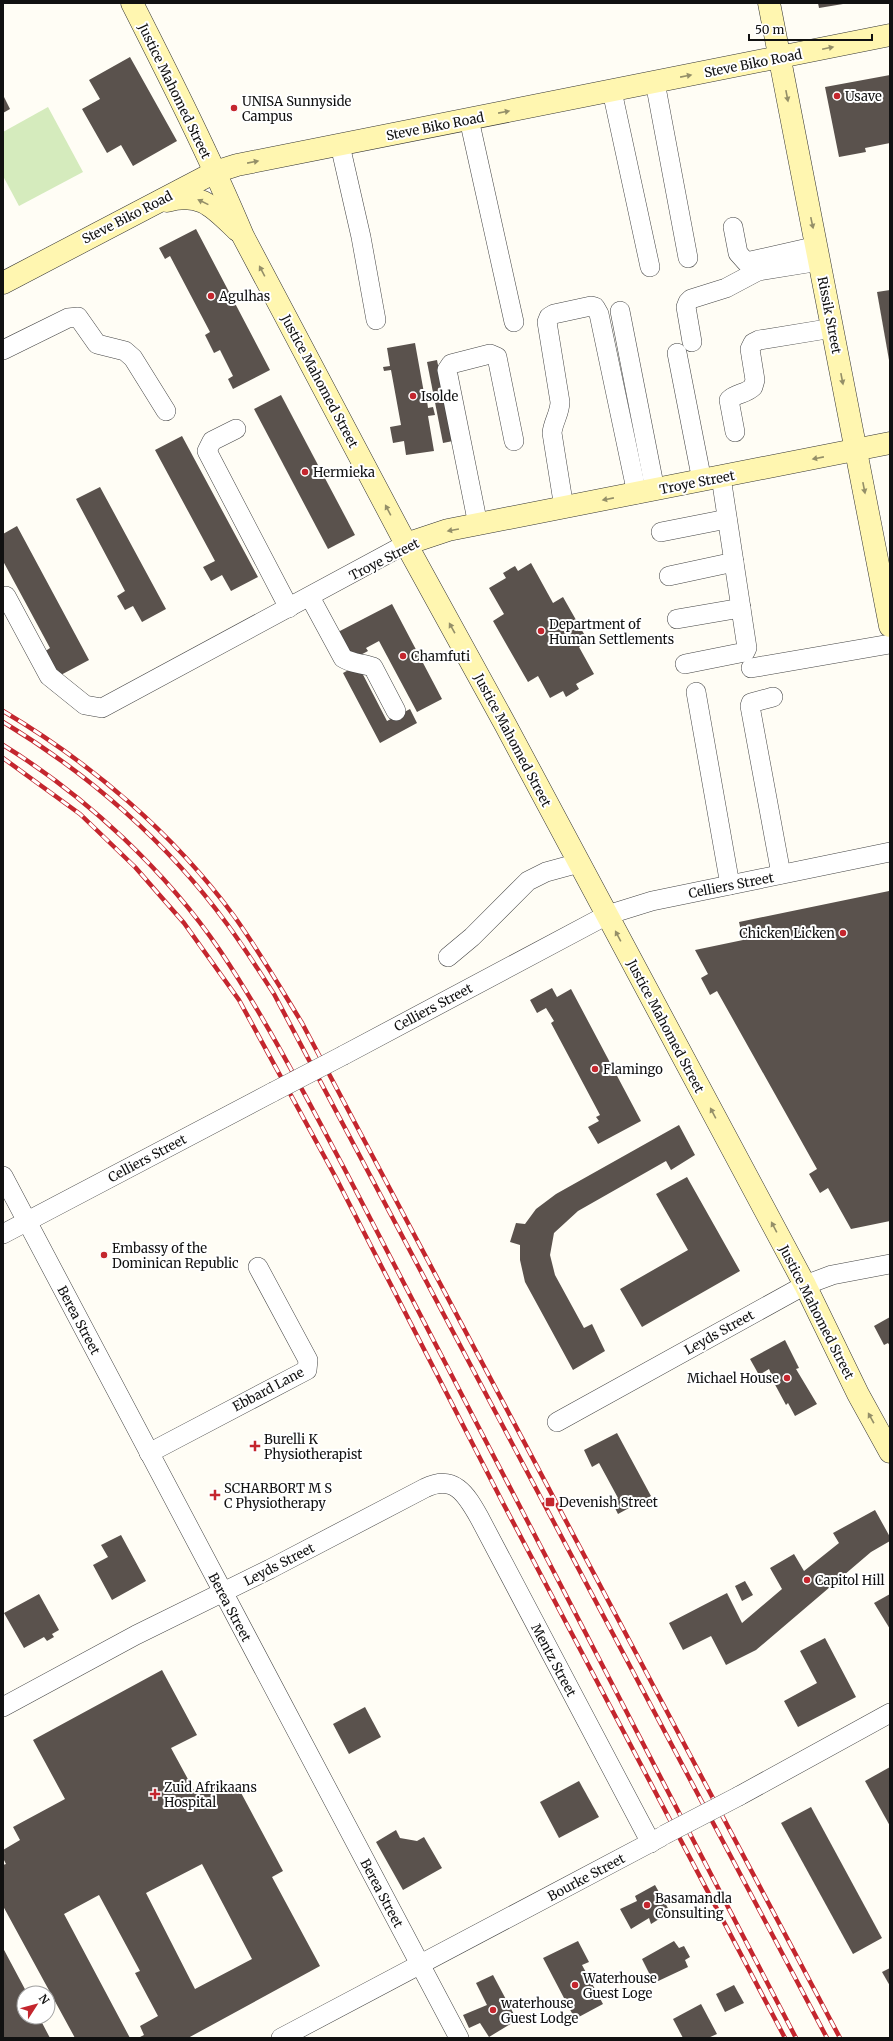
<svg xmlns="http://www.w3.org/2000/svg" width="893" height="2041" font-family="Merriweather,serif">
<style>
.green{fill:#d5ebbd}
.building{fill:#5a524d;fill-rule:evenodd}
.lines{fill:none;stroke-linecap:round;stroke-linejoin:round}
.street-casing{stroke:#444;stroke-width:20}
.secondary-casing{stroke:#333;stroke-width:23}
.street{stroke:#fff;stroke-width:19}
.secondary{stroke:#fff6b0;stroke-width:22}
.rail-casing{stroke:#c4262e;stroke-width:4.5}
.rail{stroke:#fff;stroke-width:3;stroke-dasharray:9;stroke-linecap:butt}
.street-bridge-casing{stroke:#444;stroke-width:20;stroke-linecap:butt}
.street-bridge{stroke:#fff;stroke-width:19}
.oneway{fill:#948f68}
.poi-dot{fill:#c4262e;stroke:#fff;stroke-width:1.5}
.labels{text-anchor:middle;stroke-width:4;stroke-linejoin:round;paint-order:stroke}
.street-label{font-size:13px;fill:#111;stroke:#fff}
.poi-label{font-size:13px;fill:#111;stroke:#fff;text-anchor:start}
</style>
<rect width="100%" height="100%" fill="#fffdf5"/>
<polygon class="green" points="48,107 83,172 19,206 3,176 3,132"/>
<g class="building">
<polygon points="818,3 842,3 843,4 819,8"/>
<polygon points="130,57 177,141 133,166 121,145 107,153 82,109 100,99 89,80"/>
<polygon points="890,75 890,143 865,148 866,152 839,157 825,87"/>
<polygon points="3,95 10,109 3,113"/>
<polygon points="196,229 270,370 233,389 228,379 233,376 220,350 214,353 205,335 210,332 170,256 165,259 159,248"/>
<polygon points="890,290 890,360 889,360 877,292"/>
<polygon points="415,343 424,393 431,391 432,400 427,401 428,408 433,407 435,415 428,416 434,451 406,455 404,441 393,443 390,427 401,425 391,370 384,371 383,367 390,366 387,348"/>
<polygon points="437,360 453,441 443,443 427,362"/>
<polygon points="281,395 355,535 328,549 254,409"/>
<polygon points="182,436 258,577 231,591 222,575 211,581 203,567 215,561 155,450"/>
<polygon points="100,487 166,609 142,622 133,606 125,610 117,596 125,591 76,499"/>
<polygon points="17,526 89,660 57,677 44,652 50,648 3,561 3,534"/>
<polygon points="531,563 553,603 563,597 588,641 579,647 594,674 576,684 579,689 566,697 563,691 550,698 538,676 528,682 493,621 504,614 489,588 506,578 503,573 515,566 518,571"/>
<polygon points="392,604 442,699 417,712 379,641 366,648 368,651 351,660 336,633"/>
<polygon points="358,665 387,721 410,709 417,723 380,743 343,673"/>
<polygon points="889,891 890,1221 851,1229 828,1188 820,1193 809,1174 817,1169 717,991 710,995 701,978 708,974 695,950 743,940 739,922"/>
<polygon points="552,988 557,997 571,989 641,1121 598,1144 588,1127 599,1121 596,1117 600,1115 551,1023 554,1021 546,1008 537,1013 530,1000"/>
<polygon points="679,1125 695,1155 671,1170 666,1161 578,1211 554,1233 550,1255 555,1275 584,1328 592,1324 605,1351 573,1370 525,1282 520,1260 520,1245 510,1242 516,1223 525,1224 536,1209 556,1194"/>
<polygon points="687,1177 740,1271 642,1327 620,1289 688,1250 656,1194"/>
<polygon points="890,1317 890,1346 888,1343 884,1345 874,1326"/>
<polygon points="785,1340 799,1368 796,1369 817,1404 795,1416 788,1403 786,1405 772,1379 773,1378 769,1369 759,1375 750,1359"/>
<polygon points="617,1433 651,1496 618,1514 612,1502 618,1498 599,1463 592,1467 584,1450"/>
<polygon points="875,1510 890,1537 890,1541 871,1552 756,1650 726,1665 711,1636 683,1650 669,1623 727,1593 742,1623 782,1589 770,1568 794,1554 804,1571 839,1543 833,1533"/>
<polygon points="121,1535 146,1581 112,1600 93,1565 108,1557 101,1545"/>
<polygon points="745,1581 753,1595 742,1601 735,1586"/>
<polygon points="39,1594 59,1630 52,1634 54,1637 47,1641 44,1637 24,1648 4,1613"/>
<polygon points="890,1594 890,1629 874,1603"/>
<polygon points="825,1638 856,1697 798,1727 784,1701 817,1683 800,1651"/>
<path d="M 162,1670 L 197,1735 L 171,1748 L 196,1794 L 223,1780 L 231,1793 L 239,1789 L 283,1871 L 272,1877 L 320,1966 L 188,2038 L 138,2038 L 144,2035 L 140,2026 L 158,2016 L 135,1973 L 140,1971 L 99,1895 L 64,1914 L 130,2038 L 75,2038 L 3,1906 L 3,1865 L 6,1864 L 3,1858 L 3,1850 L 20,1840 L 13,1827 L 65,1799 L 33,1740 ZM 202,1864 L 252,1959 L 195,1989 L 146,1893 Z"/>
<polygon points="365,1707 381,1737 349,1754 333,1724"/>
<polygon points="890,1767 890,1826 865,1781"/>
<polygon points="579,1781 599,1817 559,1838 540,1802"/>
<polygon points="811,1807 882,1938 853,1954 781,1823"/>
<polygon points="396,1830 400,1838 417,1841 424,1837 442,1868 403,1890 376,1842"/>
<polygon points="655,1885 669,1910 663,1913 664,1916 651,1924 649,1918 631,1929 620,1909 637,1901 635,1896"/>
<polygon points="578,1941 589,1962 582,1965 603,2004 575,2019 543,1958"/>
<polygon points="674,1941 679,1948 684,1946 690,1957 685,1960 688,1967 654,1983 642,1959"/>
<polygon points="3,1948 27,1993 24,1993 24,2017 39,2017 50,2038 3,2038"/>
<polygon points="890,1968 890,1986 882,1972"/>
<polygon points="493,1975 517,2020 489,2037 480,2023 469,2028 463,2015 487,2005 476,1983"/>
<polygon points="734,1985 744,2003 725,2012 716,1994"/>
<polygon points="701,2004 717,2034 708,2038 683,2038 673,2019"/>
</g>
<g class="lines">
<defs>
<g id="street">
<polyline points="655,82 688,258"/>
<polyline points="612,91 650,267"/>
<polyline points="469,119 514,322"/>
<polyline points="340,145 361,237 376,320"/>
<polyline points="733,227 738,253 746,262 817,246"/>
<polyline points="620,311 655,490"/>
<polyline points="692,342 686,307 688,302 691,299 726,288 758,271 820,261"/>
<polyline points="3,350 68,318 78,317 97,344 125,351 133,358 166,411"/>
<polyline points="677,353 702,481"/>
<polyline points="236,429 212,441 207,451 289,608"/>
<path d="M 735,432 L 729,400 C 736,393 746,394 753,387 L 755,380 L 750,349 L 753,343 L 759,340 L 833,328"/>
<path d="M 564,508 L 552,433 C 553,422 560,413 560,402 L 547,322 L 549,317 L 554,314 L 591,306 L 595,307 L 599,314 L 637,494"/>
<polyline points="478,525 447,370 451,364 490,354 497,357 514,441"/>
<polyline points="661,532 727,519"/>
<polyline points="669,576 734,562"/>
<polyline points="6,596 49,676 85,705 102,708 406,544"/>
<path d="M 310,597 L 343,658 C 352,664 362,663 373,667 L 396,711"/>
<polyline points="677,619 741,608"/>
<polyline points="685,664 745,652 747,648 721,477"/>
<polyline points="751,668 890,644"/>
<polyline points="696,692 730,885"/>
<polyline points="773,697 751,703 750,706 781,874"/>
<polyline points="448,957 472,937 528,881 546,872 579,863"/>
<polyline points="344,1055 607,915 652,901 890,852"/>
<polyline points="3,1176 459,2038"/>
<polyline points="3,1234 273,1092"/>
<polyline points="557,1422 805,1285 832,1275 890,1264"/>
<polyline points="149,1453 307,1370 308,1360 258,1267"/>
<path d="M 3,1707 L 136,1635 L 270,1569 L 425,1488 C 454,1474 466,1494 479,1517 L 651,1843"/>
<polyline points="739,1796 890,1713"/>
<polyline points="281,2038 661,1837"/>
</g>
<g id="secondary">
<path d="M 132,3 C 171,80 210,157 243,236 L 406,544 L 505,724 L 805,1285 L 858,1394 L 890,1452"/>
<polyline points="769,3 890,626"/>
<path d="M 167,201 C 201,191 214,208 237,230"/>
<polyline points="3,283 215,172 237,165 890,35"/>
<polyline points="406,544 448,530 890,443"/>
</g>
</defs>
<use href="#street" class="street-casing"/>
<use href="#secondary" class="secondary-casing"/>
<use href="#street" class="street"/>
<use href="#secondary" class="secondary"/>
<defs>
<g id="rail">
<path d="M 3,711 C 91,763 173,833 234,916 C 259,951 280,987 302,1023 L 840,2038"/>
<path d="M 3,722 C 89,774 168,843 227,924 C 244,947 259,971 274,994 L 827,2038"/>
<path d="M 3,745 C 86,796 167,872 221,952 C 267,1021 305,1095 344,1168 L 796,2038"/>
<polyline points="3,758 80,814 135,867 184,923 239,1000 335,1176 504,1505 785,2038"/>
</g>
</defs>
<use href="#rail" class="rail-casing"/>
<use href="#rail" class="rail"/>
<defs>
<g id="street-bridge">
<polyline points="273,1092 344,1055"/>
<polyline points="664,1835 739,1796"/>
</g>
</defs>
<use href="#street-bridge" class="street-bridge-casing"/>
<use href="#street-bridge" class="street-bridge"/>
</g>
<defs><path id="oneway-solid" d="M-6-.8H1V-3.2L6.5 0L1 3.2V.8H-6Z"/></defs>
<g class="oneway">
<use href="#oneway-solid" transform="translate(828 48) rotate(-12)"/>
<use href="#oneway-solid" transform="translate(686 76) rotate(-11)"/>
<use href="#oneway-solid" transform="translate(787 96) rotate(79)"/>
<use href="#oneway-solid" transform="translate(504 112) rotate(-11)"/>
<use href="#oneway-solid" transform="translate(253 162) rotate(-11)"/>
<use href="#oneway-solid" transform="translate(203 202) rotate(-154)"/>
<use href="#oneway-solid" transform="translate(812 223) rotate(78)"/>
<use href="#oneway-solid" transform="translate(262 271) rotate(-118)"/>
<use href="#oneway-solid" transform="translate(842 379) rotate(79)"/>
<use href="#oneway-solid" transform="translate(818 458) rotate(169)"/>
<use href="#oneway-solid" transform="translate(864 488) rotate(79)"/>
<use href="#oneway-solid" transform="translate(608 499) rotate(169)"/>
<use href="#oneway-solid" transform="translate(388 510) rotate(-118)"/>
<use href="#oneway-solid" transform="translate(453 530) rotate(170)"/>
<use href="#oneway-solid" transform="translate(452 628) rotate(-119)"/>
<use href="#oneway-solid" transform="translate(618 936) rotate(-118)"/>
<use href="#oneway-solid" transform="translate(713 1113) rotate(-118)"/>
<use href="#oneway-solid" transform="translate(774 1227) rotate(-118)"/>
<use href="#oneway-solid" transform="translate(871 1418) rotate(-119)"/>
</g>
<g class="poi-dot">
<circle cx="837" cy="96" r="4"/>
<circle cx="234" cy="108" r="4"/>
<circle cx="211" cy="296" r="4"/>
<circle cx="413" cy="396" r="4"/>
<circle cx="305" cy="472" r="4"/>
<circle cx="541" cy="631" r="4"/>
<circle cx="403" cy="656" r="4"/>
<circle cx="843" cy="933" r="4"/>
<circle cx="595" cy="1069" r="4"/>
<circle cx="104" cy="1255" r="4"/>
<circle cx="787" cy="1378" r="4"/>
<path d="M253 1440h4v4h4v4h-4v4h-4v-4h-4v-4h4z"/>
<path d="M213 1489h4v4h4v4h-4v4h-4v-4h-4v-4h4z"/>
<rect x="545" y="1497" width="10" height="10" rx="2"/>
<circle cx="807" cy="1580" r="4"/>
<path d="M153 1788h4v4h4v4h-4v4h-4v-4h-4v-4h4z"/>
<circle cx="647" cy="1905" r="4"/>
<circle cx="575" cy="1985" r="4"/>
<circle cx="493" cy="2010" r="4"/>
</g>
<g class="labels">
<g class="street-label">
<text transform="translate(753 63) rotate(-11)" y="5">Steve Biko Road</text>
<text transform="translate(175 91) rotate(64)" y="5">Justice Mahomed Street</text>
<text transform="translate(435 126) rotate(-11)" y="5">Steve Biko Road</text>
<text transform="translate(127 217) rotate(-27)" y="5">Steve Biko Road</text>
<text transform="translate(830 315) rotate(79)" y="5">Rissik Street</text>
<text transform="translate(320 381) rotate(62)" y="5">Justice Mahomed Street</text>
<text transform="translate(697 482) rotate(-11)" y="5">Troye Street</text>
<text transform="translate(384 559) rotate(-27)" y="5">Troye Street</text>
<text transform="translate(513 740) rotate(62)" y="5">Justice Mahomed Street</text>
<text transform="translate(731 885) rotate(-11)" y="5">Celliers Street</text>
<text transform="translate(433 1007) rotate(-28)" y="5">Celliers Street</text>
<text transform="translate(666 1026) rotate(62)" y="5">Justice Mahomed Street</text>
<text transform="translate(147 1158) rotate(-28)" y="5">Celliers Street</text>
<text transform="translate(817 1312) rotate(63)" y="5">Justice Mahomed Street</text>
<text transform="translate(79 1320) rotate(62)" y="5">Berea Street</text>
<text transform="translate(719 1332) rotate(-29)" y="5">Leyds Street</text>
<text transform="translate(268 1389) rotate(-28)" y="5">Ebbard Lane</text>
<text transform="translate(279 1564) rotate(-27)" y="5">Leyds Street</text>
<text transform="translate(230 1607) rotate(62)" y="5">Berea Street</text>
<text transform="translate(554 1660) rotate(62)" y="5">Mentz Street</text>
<text transform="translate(586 1877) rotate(-28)" y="5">Bourke Street</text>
<text transform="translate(382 1893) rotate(62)" y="5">Berea Street</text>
</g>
<g class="poi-label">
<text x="845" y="101">Usave</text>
<text x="242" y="106">UNISA Sunnyside<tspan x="242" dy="15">Campus</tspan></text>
<text x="219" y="301">Agulhas</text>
<text x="421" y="401">Isolde</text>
<text x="313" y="477">Hermieka</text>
<text x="549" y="629">Department of<tspan x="549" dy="15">Human Settlements</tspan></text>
<text x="411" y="661">Chamfuti</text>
<text x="835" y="938" text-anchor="end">Chicken Licken</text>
<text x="603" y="1074">Flamingo</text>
<text x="112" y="1253">Embassy of the<tspan x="112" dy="15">Dominican Republic</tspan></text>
<text x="779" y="1383" text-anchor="end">Michael House</text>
<text x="264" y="1444">Burelli K<tspan x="264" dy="15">Physiotherapist</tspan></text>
<text x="224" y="1493">SCHARBORT M S<tspan x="224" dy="15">C Physiotherapy</tspan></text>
<text x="559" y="1507">Devenish Street</text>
<text x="815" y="1585">Capitol Hill</text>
<text x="164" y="1792">Zuid Afrikaans<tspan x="164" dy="15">Hospital</tspan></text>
<text x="655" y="1903">Basamandla<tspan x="655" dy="15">Consulting</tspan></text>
<text x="583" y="1983">Waterhouse<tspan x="583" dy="15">Guest Loge</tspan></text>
<text x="501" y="2008">waterhouse<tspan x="501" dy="15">Guest Lodge</tspan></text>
</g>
</g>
<rect width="893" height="2041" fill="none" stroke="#111111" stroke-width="8"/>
<g transform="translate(36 2005) rotate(54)"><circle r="19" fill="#ffffff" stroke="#a0a0a0"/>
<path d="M0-3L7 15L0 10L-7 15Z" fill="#c4262e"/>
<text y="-6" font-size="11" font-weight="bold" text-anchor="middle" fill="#111111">N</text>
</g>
<path d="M749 34v6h123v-6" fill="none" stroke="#111111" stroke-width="2"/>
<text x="755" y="34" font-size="12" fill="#111111" stroke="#ffffff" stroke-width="3" paint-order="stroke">50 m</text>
</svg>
